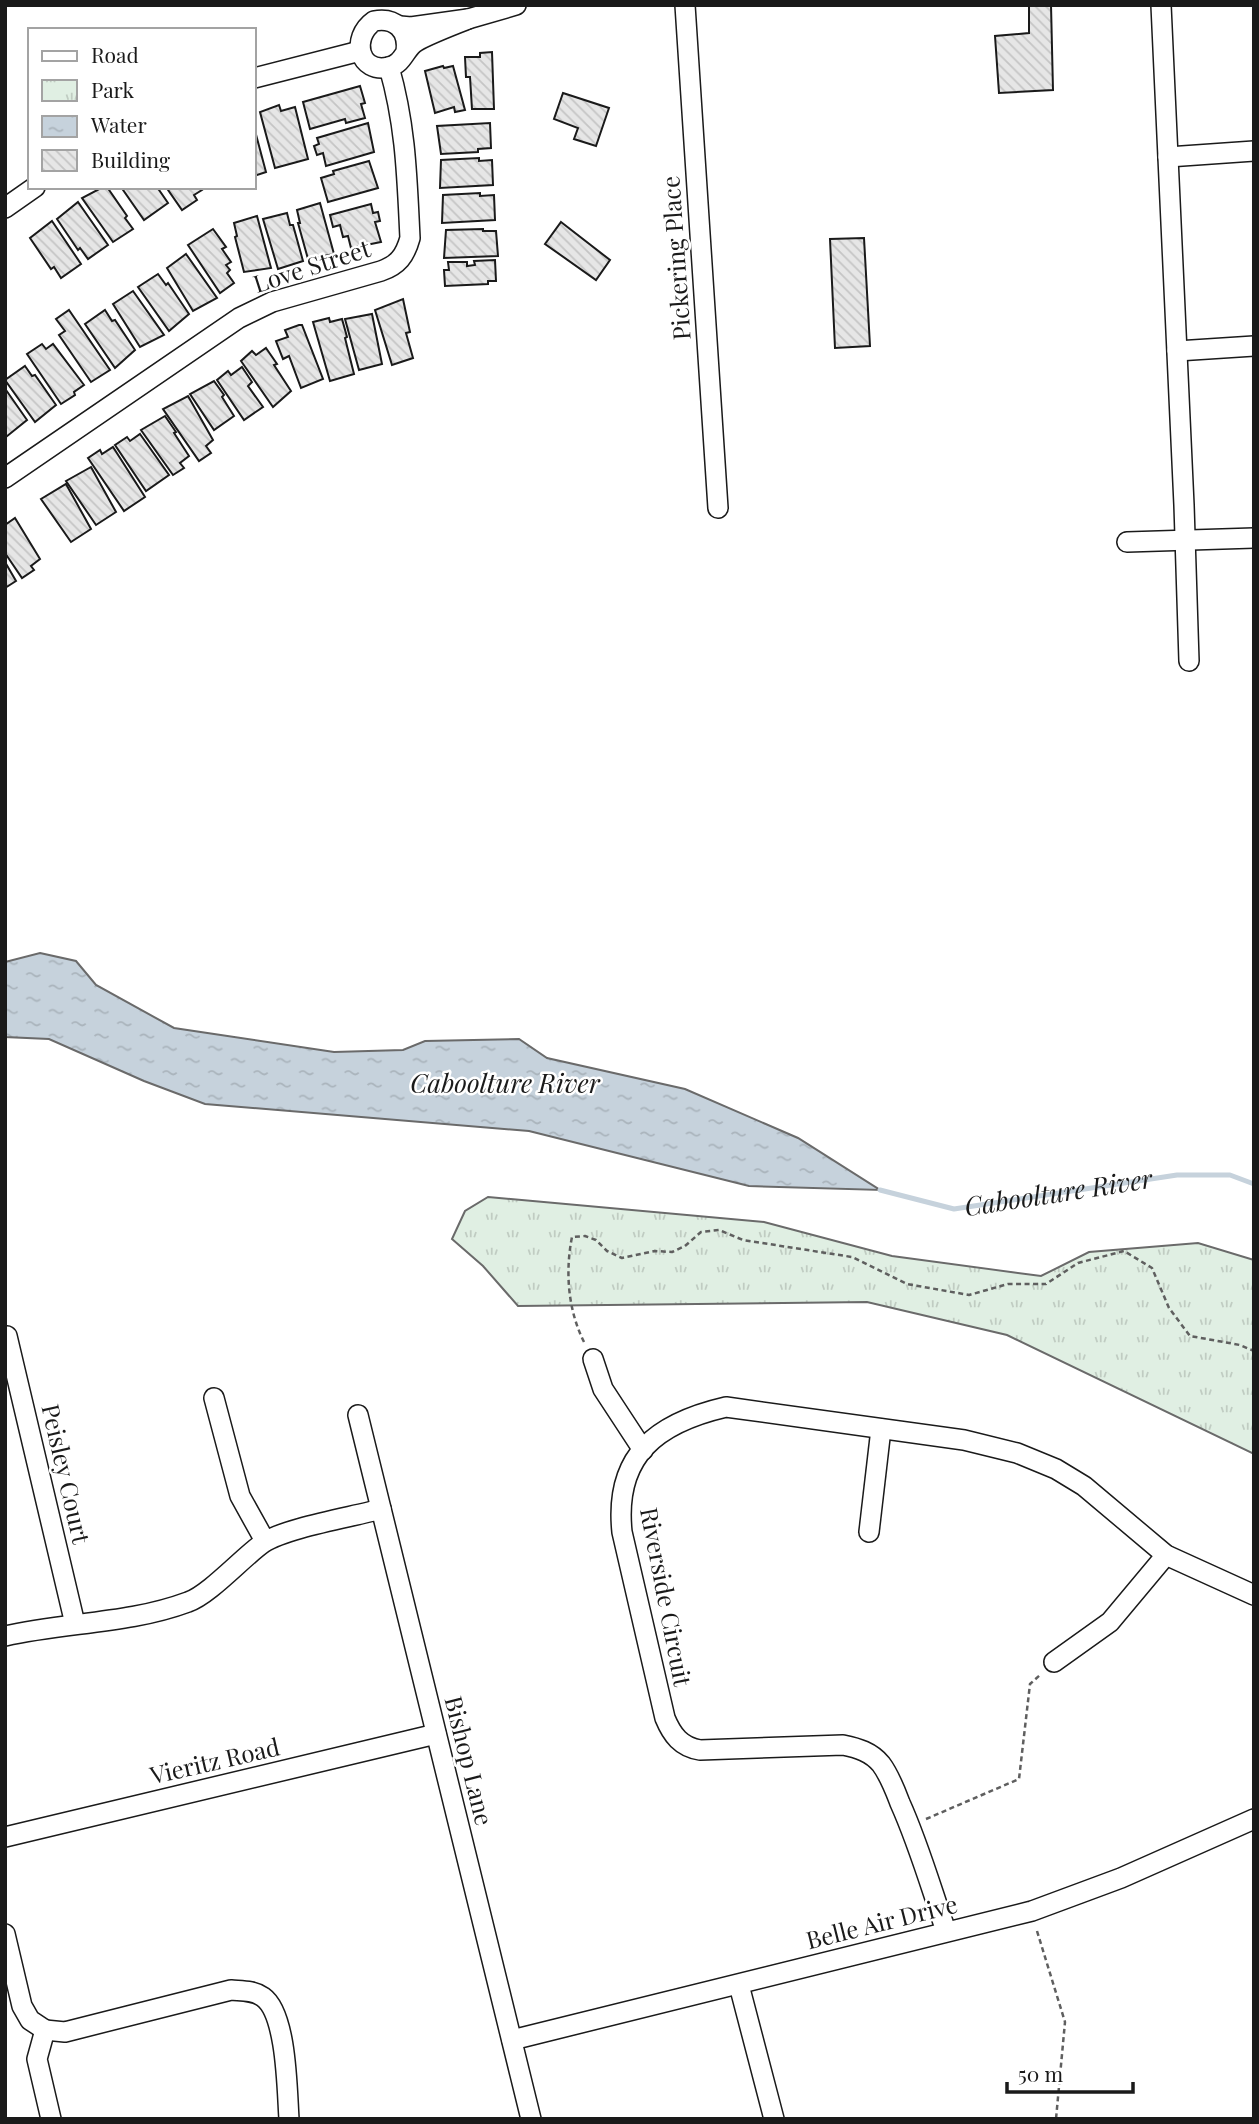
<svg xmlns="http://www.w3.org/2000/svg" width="1259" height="2124" font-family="'Playfair Display',serif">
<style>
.park{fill:url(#park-tufts);stroke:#6a6a6a;stroke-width:2}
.water{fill:url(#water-ripples);stroke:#6a6a6a;stroke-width:2}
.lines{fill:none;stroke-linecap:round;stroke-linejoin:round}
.stream{stroke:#c6d2dc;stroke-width:5}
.building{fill:url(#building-back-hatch);stroke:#1a1a1a;stroke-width:2}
.minor-casing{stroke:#1a1a1a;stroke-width:22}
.path{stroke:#5f5f5f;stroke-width:2.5;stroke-dasharray:5 3.5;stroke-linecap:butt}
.minor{stroke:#fff;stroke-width:19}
.labels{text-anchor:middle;stroke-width:5;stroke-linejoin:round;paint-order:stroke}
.street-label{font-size:24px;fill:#1a1a1a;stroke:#fff}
.water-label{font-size:26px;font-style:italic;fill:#1a1a1a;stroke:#fff}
</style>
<defs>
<pattern id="park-tufts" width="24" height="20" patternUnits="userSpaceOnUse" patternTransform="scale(1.75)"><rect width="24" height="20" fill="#e0efe3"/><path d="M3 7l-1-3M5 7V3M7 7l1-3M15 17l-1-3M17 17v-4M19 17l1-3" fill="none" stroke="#c0ccc2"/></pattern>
<pattern id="water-ripples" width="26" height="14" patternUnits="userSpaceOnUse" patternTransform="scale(1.75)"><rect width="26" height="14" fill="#c6d2dc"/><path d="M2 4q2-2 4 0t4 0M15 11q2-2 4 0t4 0" fill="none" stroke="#aab4bc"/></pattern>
<pattern id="building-back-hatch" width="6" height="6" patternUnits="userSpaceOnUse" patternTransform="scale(1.75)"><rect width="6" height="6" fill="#e6e6e6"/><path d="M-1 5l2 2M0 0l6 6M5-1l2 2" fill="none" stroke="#c5c5c5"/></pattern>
</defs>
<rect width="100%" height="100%" fill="#fff"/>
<polygon class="park" points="488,1197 764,1222 892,1256 1041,1276 1089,1252 1198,1243 1254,1260 1254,1454 1007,1335 867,1302 518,1306 483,1266 452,1239 465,1211"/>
<polygon class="water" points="40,953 76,961 96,985 174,1028 334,1052 403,1050 425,1041 519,1039 547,1058 685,1089 798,1138 880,1190 749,1186 529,1131 205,1104 144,1081 49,1039 5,1037 5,962"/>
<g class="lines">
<path class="stream" id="s1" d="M 880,1190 L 954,1209 L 1177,1175 L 1230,1175 L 1254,1184"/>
</g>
<g class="building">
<polygon points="1029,5 1051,5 1053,90 999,93 995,36 1029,33"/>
<polygon points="492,52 494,109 472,109 470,77 466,77 465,57 480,57 480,53"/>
<polygon points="443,66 444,68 453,66 465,110 455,112 454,107 435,113 425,71"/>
<polygon points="360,86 365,103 361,104 365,118 346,123 345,119 310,129 303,102"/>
<polygon points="563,93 609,108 596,146 574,139 578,128 554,119"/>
<polygon points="279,105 281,111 295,107 308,159 275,168 260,112"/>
<polygon points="368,123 374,152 326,166 323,153 317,155 314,146 319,144 317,138"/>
<polygon points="490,123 491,148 478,149 478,152 441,154 437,126"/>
<polygon points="254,127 266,172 254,176"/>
<polygon points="479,158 479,161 492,160 493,185 440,188 441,160"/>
<polygon points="369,161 378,188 328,202 321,178 334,174 333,171"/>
<polygon points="103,187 107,187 127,216 125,218 133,229 113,242 82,198"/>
<polygon points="121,187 157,187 168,203 144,220"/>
<polygon points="166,187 200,187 202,190 194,195 197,200 182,210"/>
<polygon points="480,193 480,196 494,195 495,220 442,223 443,195"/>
<polygon points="78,202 108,245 88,259 80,248 78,250 57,219"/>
<polygon points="320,203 334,254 308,259 298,223 300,223 297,210"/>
<polygon points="371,204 373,213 378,212 380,221 375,222 381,242 351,248 348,236 343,237 340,225 333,227 330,215"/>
<polygon points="287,213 290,225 293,225 303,261 278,269 263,219"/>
<polygon points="257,216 271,268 244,272 235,237 237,236 234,223"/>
<polygon points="52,221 81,264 61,278 54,267 51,269 30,238"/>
<polygon points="561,222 610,260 596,280 545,244"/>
<polygon points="213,229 226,247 222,249 231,262 226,265 230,270 227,273 234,283 220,293 188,245"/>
<polygon points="483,229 483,231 496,231 498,256 444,258 446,230"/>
<polygon points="864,238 870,346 835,348 830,239"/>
<polygon points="186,254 217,298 193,311 167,268"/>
<polygon points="495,260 496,281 488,281 488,284 445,286 444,270 449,270 448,262 467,262 467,266 475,265 474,261"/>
<polygon points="158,274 166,285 168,283 189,314 169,331 138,287"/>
<polygon points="133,291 164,335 140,347 113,304"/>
<polygon points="403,299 410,332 406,333 413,358 392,365 375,310"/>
<polygon points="69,310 110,370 91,382 59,335 65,331 56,319"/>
<polygon points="105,310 112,321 115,320 135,350 115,368 85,324"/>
<polygon points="372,314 382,364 359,370 345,319"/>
<polygon points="329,318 330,322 342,319 347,337 345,338 354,374 330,381 313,322"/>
<polygon points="299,325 302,325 323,379 301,388 289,356 283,359 276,341 288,337 285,330"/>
<polygon points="42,344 46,349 53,344 84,385 74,392 75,395 61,404 27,354"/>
<polygon points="266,348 277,364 274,365 291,391 273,407 241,361 252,351 256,355"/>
<polygon points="25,366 32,376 35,375 56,405 35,422 5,380"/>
<polygon points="242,367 252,382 248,386 263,407 244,420 217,380 228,371 231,375"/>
<polygon points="214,381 224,395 222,397 234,416 214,430 190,394"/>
<polygon points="6,390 27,420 6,437 5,436"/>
<polygon points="188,396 213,440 206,446 211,453 199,461 163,409"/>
<polygon points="165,416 176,432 174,433 189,456 180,463 184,468 173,475 141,430"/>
<polygon points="140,434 169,475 146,491 115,445 127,437 130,441"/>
<polygon points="113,447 145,497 124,511 88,458 100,450 102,454"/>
<polygon points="91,467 116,512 96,525 66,481"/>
<polygon points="66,484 91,529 71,542 41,499"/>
<polygon points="15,518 40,559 31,566 34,570 22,578 5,553 5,525"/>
<polygon points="5,562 16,581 5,588"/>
</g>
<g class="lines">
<defs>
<g id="minor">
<polyline points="685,5 718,508"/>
<polyline points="1161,5 1184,505 1189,661"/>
<polyline points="400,26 411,27 468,19 516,5"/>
<path d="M 406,52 C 409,30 395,17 374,21 C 350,38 359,74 389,67 C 402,64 404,52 413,44 C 421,37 456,24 468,19"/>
<polyline points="254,78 360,51"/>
<polyline points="1168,157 1254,151"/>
<polyline points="5,208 35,187"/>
<polyline points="1177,351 1254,346"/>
<path d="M 5,478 L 239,318 L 272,302 L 381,271 C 398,265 405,256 410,238 C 407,178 406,126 389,67"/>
<polyline points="1127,542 1254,538"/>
<polyline points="7,1336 75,1624"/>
<polyline points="593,1359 603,1389 643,1450"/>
<polyline points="214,1398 240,1496 265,1541"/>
<polyline points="358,1415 531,2119"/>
<polyline points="869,1532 881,1429"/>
<path d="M 5,1636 C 66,1622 129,1624 188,1602 C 209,1595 243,1557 263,1543 C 285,1528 352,1517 381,1509"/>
<polyline points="1054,1662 1110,1622 1166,1555"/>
<polyline points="5,1837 436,1734"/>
<path d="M 946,1931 C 931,1888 919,1845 900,1803 C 895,1790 890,1776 881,1764 C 871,1752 858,1748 843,1745 L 700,1750 C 681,1747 672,1735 665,1718 L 622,1532 C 614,1455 657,1423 726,1407 L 964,1440 L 1017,1453 L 1056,1469 L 1084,1486 L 1166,1555 L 1254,1595"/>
<polyline points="5,1934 22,2006 30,2020 45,2030"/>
<polyline points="739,1985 774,2119"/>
<path d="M 45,2030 L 65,2032 L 231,1990 C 242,1991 253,1990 263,1997 C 287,2014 287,2091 289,2119"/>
<polyline points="45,2030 37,2059 51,2119"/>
<polyline points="512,2040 1032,1911 1121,1878 1254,1819"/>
</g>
</defs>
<use href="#minor" class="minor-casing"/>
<g class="path">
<path d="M 584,1342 C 568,1310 565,1272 572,1237 L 585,1236 L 596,1240 L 607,1251 L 622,1258 L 655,1251 L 672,1252 L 685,1246 L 701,1232 L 719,1230 L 743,1240 L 852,1257 L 907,1284 L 969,1295 L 1008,1284 L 1046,1284 L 1078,1263 L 1124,1251 L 1152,1268 L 1169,1308 L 1190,1336 L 1240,1345 L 1254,1351"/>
<polyline points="926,1819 1019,1779 1030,1684 1040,1675"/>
<polyline points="1037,1931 1065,2022 1056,2119"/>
</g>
<use href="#minor" class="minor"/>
</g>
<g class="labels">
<g class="street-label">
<text transform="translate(677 258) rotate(-94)" y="8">Pickering Place</text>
<text transform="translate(312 267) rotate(-18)" y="8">Love Street</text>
<text transform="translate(65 1474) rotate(77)" y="8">Peisley Court</text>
<text transform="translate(665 1597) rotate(79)" y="8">Riverside Circuit</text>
<text transform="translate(468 1761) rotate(76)" y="8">Bishop Lane</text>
<text transform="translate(215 1762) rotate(-13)" y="8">Vieritz Road</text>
<text transform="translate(882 1923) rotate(-14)" y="8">Belle Air Drive</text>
</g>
<g class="water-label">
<text x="505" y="1093">Caboolture River</text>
<text dy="9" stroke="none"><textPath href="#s1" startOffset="182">Caboolture River</textPath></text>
</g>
</g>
<rect width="1259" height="2124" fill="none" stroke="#1a1a1a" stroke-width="14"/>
<rect x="28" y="28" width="228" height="161" fill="#ffffff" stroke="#a3a3a3" stroke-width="2"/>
<rect x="42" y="51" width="35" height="10" fill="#ffffff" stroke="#a3a3a3" stroke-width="2"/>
<text x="91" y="63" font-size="21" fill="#1a1a1a">Road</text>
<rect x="42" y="80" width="35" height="21" fill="url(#park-tufts)" stroke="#a3a3a3" stroke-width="2"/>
<text x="91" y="98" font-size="21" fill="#1a1a1a">Park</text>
<rect x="42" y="116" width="35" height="21" fill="url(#water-ripples)" stroke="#a3a3a3" stroke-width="2"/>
<text x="91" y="133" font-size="21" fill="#1a1a1a">Water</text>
<rect x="42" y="150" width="35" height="21" fill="url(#building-back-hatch)" stroke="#a3a3a3" stroke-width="2"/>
<text x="91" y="168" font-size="21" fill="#1a1a1a">Building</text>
<path d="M1007 2082v10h126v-10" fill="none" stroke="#1a1a1a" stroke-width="3.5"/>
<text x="1018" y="2082" font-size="21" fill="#1a1a1a" stroke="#ffffff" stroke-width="5" paint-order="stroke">50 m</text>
</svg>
